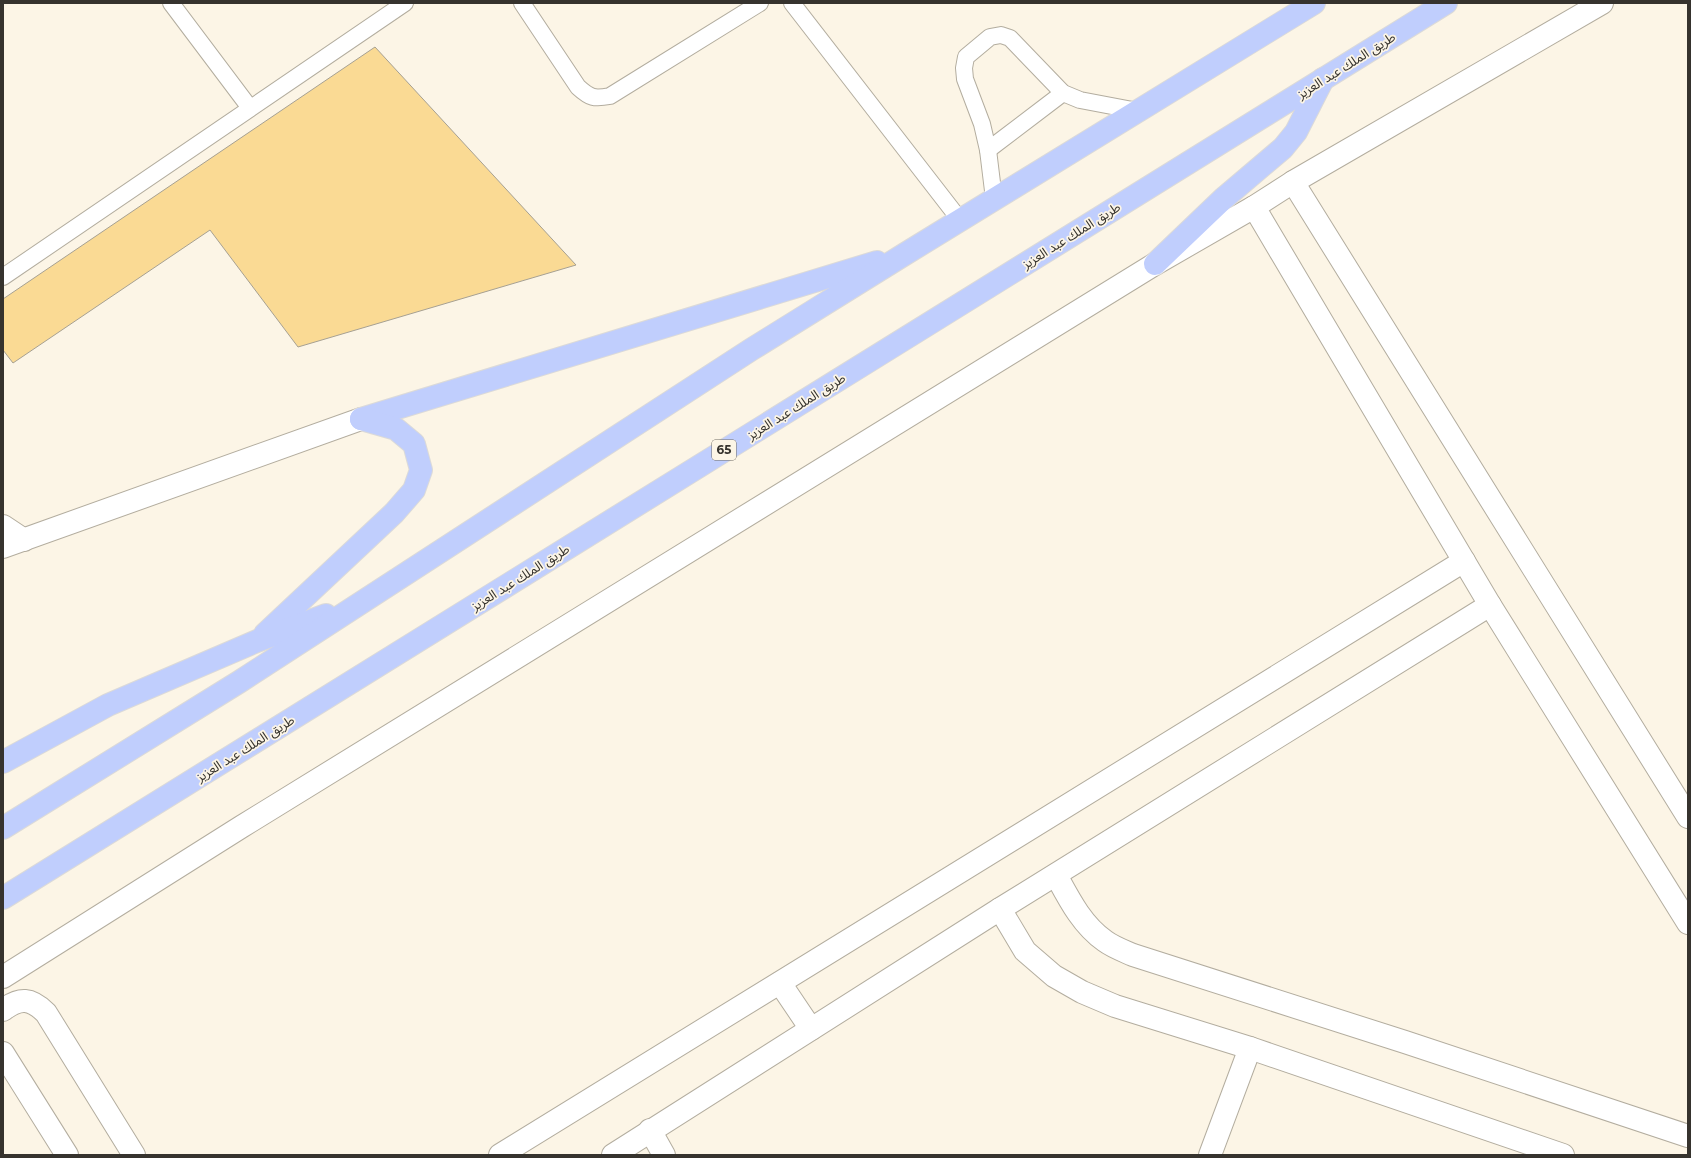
<svg xmlns="http://www.w3.org/2000/svg" width="1691" height="1158" font-family="Montserrat,'Noto Sans Arabic',sans-serif">
<style>
.building{fill:#fada94;stroke:#a6a092}
.lines{fill:none;stroke-linecap:round;stroke-linejoin:round}
.lane-casing{stroke:#b3ad9f;stroke-width:18}
.street-casing{stroke:#b3ad9f;stroke-width:24}
.secondary-casing{stroke:#b3ad9f;stroke-width:24}
.highway-casing{stroke:#dbdad9;stroke-width:24}
.lane{stroke:#fff;stroke-width:16}
.street{stroke:#fff;stroke-width:22}
.secondary{stroke:#fff;stroke-width:22}
.highway{stroke:#c0cefd;stroke-width:22}
.labels{text-anchor:middle;stroke-width:3.5;stroke-linejoin:round;paint-order:stroke}
.shield{fill:#fcf5e6;stroke:#716d65;stroke-width:1}
.shield-label{font-size:12px;font-weight:bold;fill:#36332e}
.street-label{font-size:13px;fill:#36332e;stroke:#fcf5e6}
</style>
<rect width="100%" height="100%" fill="#fcf5e6"/>
<polygon class="building" points="375,47 576,265 298,347 210,230 13,363 3,350 3,299"/>
<g class="lines">
<defs>
<g id="lane">
<polyline points="171,3 250,108"/>
<path d="M 522,3 L 578,87 C 590,98 594,99 610,96 L 760,3"/>
<polyline points="792,3 960,220"/>
<polyline points="988,150 1063,93"/>
<polyline points="994,199 988,150 982,124 965,79 964,68 966,57 990,37 1001,35 1010,38 1063,93 1080,100 1138,111"/>
<polyline points="3,277 405,3"/>
</g>
<g id="street">
<polyline points="1293,182 1688,817"/>
<polyline points="1254,207 1490,605 1688,923"/>
<polyline points="3,526 24,540"/>
<polyline points="3,547 361,419"/>
<path d="M 1056,875 C 1069,899 1082,925 1105,941 C 1113,947 1124,951 1133,955 L 1405,1042 L 1688,1136"/>
<polyline points="1000,909 1025,951 1054,976 1082,992 1115,1006 1250,1048 1563,1155"/>
<polyline points="780,983 811,1029"/>
<path d="M 3,1010 C 20,997 31,998 46,1013 L 134,1155"/>
<polyline points="3,1053 67,1155"/>
<polyline points="650,1130 664,1155"/>
<polyline points="500,1155 1464,561"/>
<polyline points="613,1155 1000,909 1490,605"/>
<polyline points="1210,1155 1250,1048"/>
</g>
<polyline id="secondary" points="3,977 241,827 1155,264 1254,207 1293,182 1602,3"/>
<g id="highway">
<polyline points="1155,264 1223,199 1283,148 1296,132 1323,79"/>
<polyline points="361,419 877,262"/>
<polyline points="265,634 394,513 414,490 421,470 414,444 396,429 361,419"/>
<polyline points="3,762 108,705 257,641 326,615"/>
<polyline points="3,828 239,682 752,349 905,254 1314,3"/>
<polyline points="3,898 1446,3"/>
</g>
</defs>
<use href="#lane" class="lane-casing"/>
<use href="#street" class="street-casing"/>
<use href="#secondary" class="secondary-casing"/>
<use href="#highway" class="highway-casing"/>
<use href="#lane" class="lane"/>
<use href="#street" class="street"/>
<use href="#secondary" class="secondary"/>
<use href="#highway" class="highway"/>
</g>
<g class="labels">
<rect class="shield" x="712" y="440" width="24" height="20" rx="3"/>
<g class="shield-label">
<text x="724" y="454">65</text>
</g>
<g class="street-label">
<text transform="translate(1346 65) rotate(-32)" y="5">طريق الملك عبد العزيز</text>
<text transform="translate(1071 235) rotate(-32)" y="5">طريق الملك عبد العزيز</text>
<text transform="translate(796 406) rotate(-32)" y="5">طريق الملك عبد العزيز</text>
<text transform="translate(520 577) rotate(-32)" y="5">طريق الملك عبد العزيز</text>
<text transform="translate(245 748) rotate(-32)" y="5">طريق الملك عبد العزيز</text>
</g>
</g>
<rect width="1691" height="1158" fill="none" stroke="#36332e" stroke-width="8"/>
</svg>
